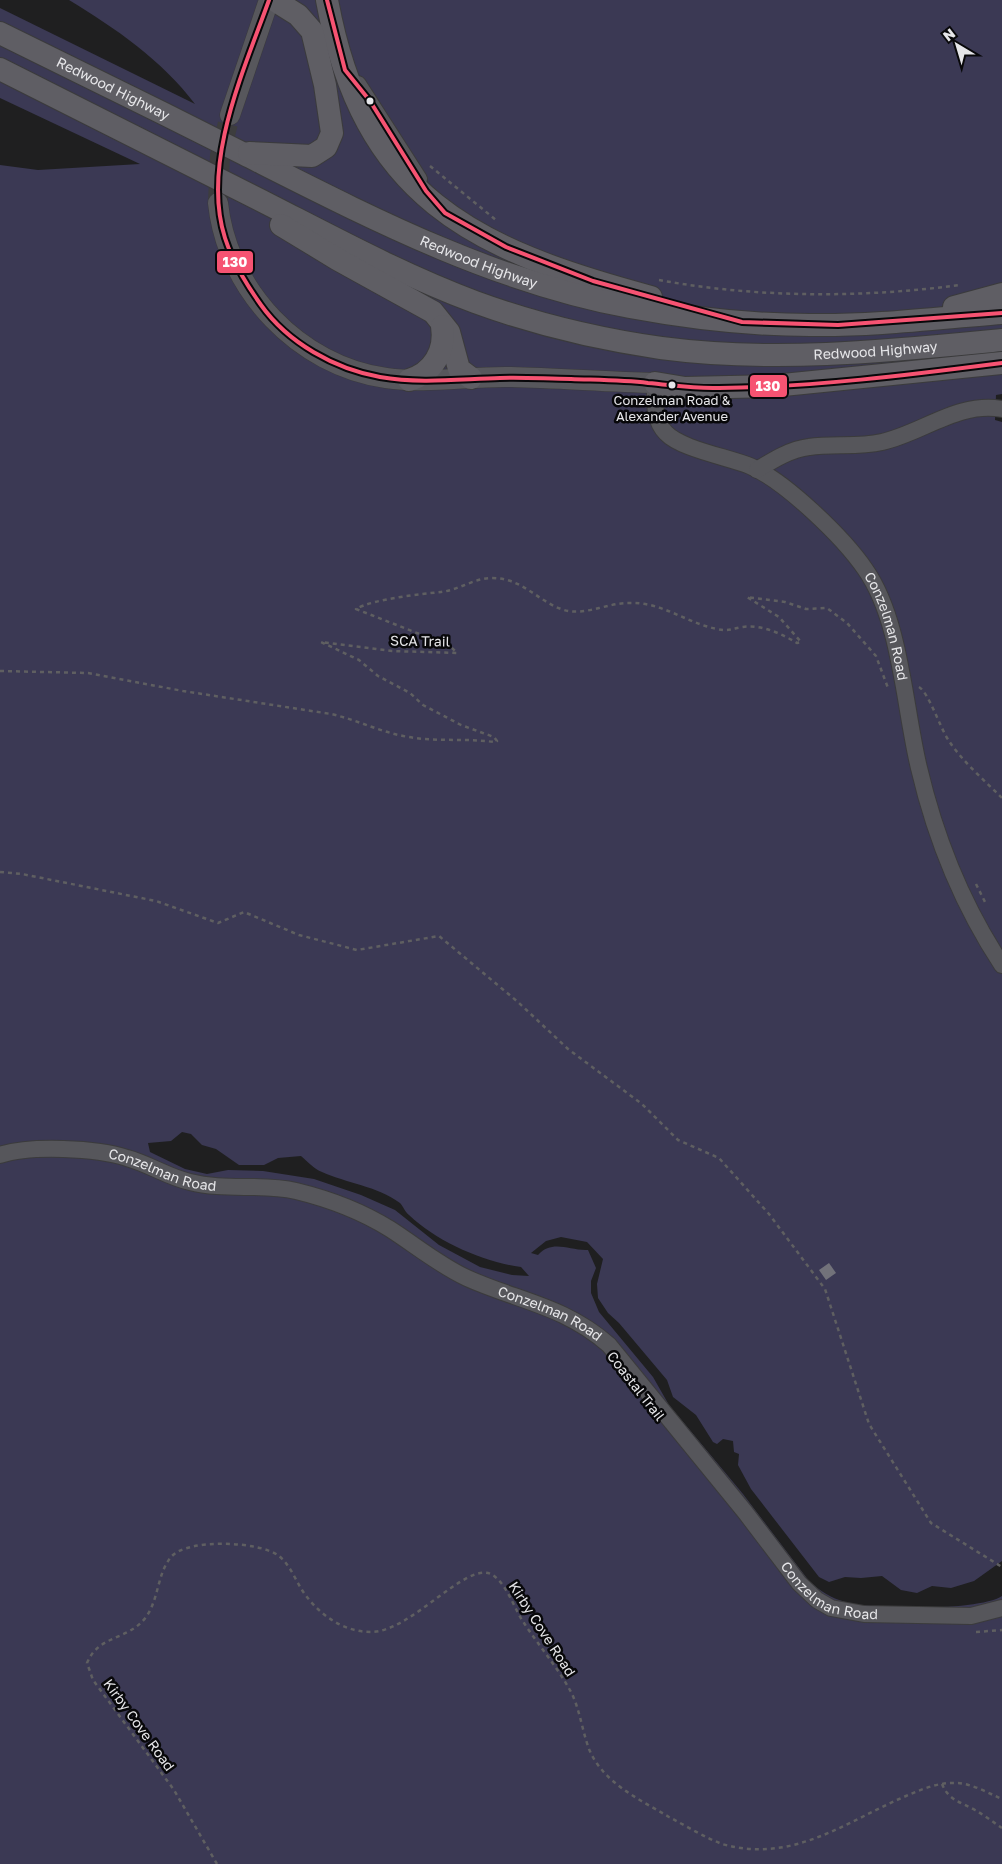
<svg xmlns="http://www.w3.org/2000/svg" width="1002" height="1864" font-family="'Golos Text',sans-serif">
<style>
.green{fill:#3b3954;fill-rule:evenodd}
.building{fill:#72727a}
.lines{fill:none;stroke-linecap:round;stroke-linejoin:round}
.major-tunnel{stroke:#3d3d3e;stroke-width:20;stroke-dasharray:20 10;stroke-linecap:butt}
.minor-casing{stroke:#3b3b3c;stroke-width:18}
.major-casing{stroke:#3b3b3c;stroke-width:21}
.highway-casing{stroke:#3b3b3c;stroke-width:24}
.path{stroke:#5f5f61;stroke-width:2.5;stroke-dasharray:4 4;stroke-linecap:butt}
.minor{stroke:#56565b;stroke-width:16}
.major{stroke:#57575c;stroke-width:20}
.highway{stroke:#5f5e64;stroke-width:22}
.bus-1-casing{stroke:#08080a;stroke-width:8}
.bus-1{stroke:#f65372;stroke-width:4}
.bus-dot{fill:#e6e6e9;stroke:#08080a;stroke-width:2}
.labels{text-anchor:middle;stroke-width:5;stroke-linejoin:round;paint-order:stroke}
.bus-label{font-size:13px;fill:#e6e6e9;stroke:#08080a}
.street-label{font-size:14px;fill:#e6e6e9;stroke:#08080a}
.line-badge{stroke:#08080a;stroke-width:2}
.badge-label{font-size:14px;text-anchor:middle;font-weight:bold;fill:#fff}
</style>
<rect width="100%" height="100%" fill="#1f1f20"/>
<path class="green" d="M 69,0 L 1002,0 L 1002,394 L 996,395 L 995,420 L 1002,422 L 1002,1561 L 974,1581 L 951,1588 L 932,1586 L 917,1593 L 901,1590 L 882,1576 L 861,1578 L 845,1577 L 829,1582 L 819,1577 L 751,1489 L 738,1465 L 739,1454 L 734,1452 L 733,1441 L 723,1439 L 717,1444 L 713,1442 L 696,1415 L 673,1397 L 667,1380 L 619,1323 L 608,1313 L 598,1298 L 597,1284 L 603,1259 L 587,1242 L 561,1237 L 546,1241 L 531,1253 L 538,1255 C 553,1239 569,1251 588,1250 L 596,1268 L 591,1281 L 591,1293 L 599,1312 L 653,1377 L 669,1405 L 743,1494 L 809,1581 C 820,1591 831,1598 845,1602 C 872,1610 980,1611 1002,1596 L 1002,1864 L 0,1864 L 0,165 L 38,170 L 140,164 L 0,98 L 0,8 L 195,104 C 162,60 115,28 69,0 ZM 182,1132 L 191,1134 L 202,1145 L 216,1149 L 239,1165 L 264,1165 L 278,1158 L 301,1156 C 307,1161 314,1169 322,1172 C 346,1183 377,1186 400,1203 C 403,1206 405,1212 409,1215 C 437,1242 484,1262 521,1267 L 529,1276 L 512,1275 L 480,1267 L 439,1245 L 395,1210 L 361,1195 L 314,1179 L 263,1171 L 228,1170 L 207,1174 L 185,1169 L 150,1152 L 148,1143 L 171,1141 Z"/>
<polygon class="building" points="829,1263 836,1273 826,1280 819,1270"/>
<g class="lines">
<polyline class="major-tunnel" points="218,203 220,155 230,115"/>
<defs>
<g id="minor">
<polyline points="358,84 419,179"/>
<path id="s1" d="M 655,383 C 655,400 653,420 666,433 C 681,449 728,457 750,466 C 785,481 843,537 865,569 C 901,620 904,706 919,768 C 935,836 963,906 1002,965"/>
<path d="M 757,470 C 773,460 791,449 809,447 C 833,443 857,448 882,442 C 922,433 959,401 1002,409"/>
<path id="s2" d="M 0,1155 C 30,1145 97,1148 127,1158 C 149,1164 168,1177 190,1182 C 225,1191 261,1183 296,1191 C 329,1199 361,1211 390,1229 C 415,1245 439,1265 467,1278 C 518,1301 565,1306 609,1345 L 745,1512 L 799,1583 L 817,1600 L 831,1608 L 864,1614 L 971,1616 L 1002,1608"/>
</g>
<g id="major">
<polyline points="230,115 269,0"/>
<path d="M 218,203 C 227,290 299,366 386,378 C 427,384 469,376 511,377 C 559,378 607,382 655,383"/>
</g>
<g id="highway">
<path d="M 327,0 C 363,197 472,249 651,297"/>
<path id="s3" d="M 0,33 C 82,73 163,113 244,154 C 369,217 491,281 630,307 C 689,318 750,325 810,325 C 874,326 938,318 1002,313"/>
<path id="s4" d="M 0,69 C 86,112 172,155 258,199 C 329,235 400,274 475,302 C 535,324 598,339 661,348 C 774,363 889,351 1002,340"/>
<polyline points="249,153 312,156 326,147 332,133 325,85 312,31 298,15 274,0"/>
<polyline points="281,225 337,259 433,312 449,332 459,369 471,378"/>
<polyline points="954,307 1002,294"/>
<path d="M 409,380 C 433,373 446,351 442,326"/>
<polyline points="655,383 685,388 773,386 1002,363"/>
</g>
</defs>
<use href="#minor" class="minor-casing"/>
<use href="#major" class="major-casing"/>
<use href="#highway" class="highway-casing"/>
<g class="path">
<polyline points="430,166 496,220"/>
<path d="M 659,280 C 757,298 862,298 960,285"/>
<path d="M 0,671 L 88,673 L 183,691 L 331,714 C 358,720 382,733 409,737 C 437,742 465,738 494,742 L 497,741 L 494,737 L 461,725 L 423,705 L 410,693 L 378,676 L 359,660 L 321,642 L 392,651 L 457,653 L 450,646 L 356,609 C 373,599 421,594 441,592 C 459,590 474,578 492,578 C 523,578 538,602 564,610 C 584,616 608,603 628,603 C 661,601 686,623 717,629 C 728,632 734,628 743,627 C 761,624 782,634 797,643 L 801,642 L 779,617 L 747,597 L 785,602 L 806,609 L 827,608 L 847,623 L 876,656 L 888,688"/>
<path d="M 919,687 C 929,693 940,728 949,741 C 963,762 984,780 1002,798"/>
<polyline points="0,872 22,874 156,901 218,923 244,912 299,935 357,950 439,936 518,1002 568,1049 642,1104 678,1140 719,1158 769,1214 825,1289 869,1424 931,1523 1002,1567"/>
<polyline points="976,884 986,904"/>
<polyline points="976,1632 1002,1630"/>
<path d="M 942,1784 C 949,1801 961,1802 975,1810 C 984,1815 993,1822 1002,1828"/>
<path d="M 217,1864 L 174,1790 L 93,1680 L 87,1663 C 99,1634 128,1641 146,1617 C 159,1599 157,1574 171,1557 C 187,1538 260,1541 279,1556 C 290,1565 295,1579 302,1590 C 317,1613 342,1632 371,1632 C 411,1632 465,1562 491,1574 C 507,1583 514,1609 524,1623 C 539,1646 558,1668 571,1692 C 580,1710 582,1730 589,1749 C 603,1783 639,1799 669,1817 C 686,1826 704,1837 722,1844 C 793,1864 845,1822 906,1796 C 922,1789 939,1782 957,1783 C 973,1784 988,1793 1002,1799"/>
</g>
<use href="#minor" class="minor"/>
<use href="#major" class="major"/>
<use href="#highway" class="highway"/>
<defs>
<g id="bus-1">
<path d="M 269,0 C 244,70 201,163 225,238 C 233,263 246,284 261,305 C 288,343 335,369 380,377 C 420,384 460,379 500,378 C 524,377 548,379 571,379 C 597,380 623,380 648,383 C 672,385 694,389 719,388 C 813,387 909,375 1002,363"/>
<polyline points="327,0 345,70 370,101 426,191 445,213 506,247 593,281 742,322 838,325 1002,313"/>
</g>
</defs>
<use href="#bus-1" class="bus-1-casing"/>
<use href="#bus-1" class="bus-1"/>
</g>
<g class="bus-dot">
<circle cx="370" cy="101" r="4.5"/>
<circle cx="672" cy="385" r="4.5"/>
</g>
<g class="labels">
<g class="bus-label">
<text x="672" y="405">Conzelman Road &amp;<tspan x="672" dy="16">Alexander Avenue</tspan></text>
</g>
<g class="street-label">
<text dy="5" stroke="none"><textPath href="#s3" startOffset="126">Redwood Highway</textPath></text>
<text dy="5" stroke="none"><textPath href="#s3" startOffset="531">Redwood Highway</textPath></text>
<text dy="5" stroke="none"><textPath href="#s4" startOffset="936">Redwood Highway</textPath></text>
<text dy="5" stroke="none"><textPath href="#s1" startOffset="361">Conzelman Road</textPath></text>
<text transform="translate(420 641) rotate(1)" y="5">SCA Trail</text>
<text dy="5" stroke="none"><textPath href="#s2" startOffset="166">Conzelman Road</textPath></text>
<text dy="5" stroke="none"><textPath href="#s2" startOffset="586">Conzelman Road</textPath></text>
<text transform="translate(636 1386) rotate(52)" y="5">Coastal Trail</text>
<text dy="5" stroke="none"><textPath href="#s2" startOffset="990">Conzelman Road</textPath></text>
<text transform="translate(542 1629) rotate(57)" y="5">Kirby Cove Road</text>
<text transform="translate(139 1725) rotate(54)" y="5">Kirby Cove Road</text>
</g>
</g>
<g class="line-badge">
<rect x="216" y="250" width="38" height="24" rx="5" fill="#f65372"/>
<rect x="749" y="374" width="39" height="24" rx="5" fill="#f65372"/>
</g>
<g class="badge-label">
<text x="235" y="267">130</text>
<text x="768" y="391">130</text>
</g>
<g transform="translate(957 45) rotate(322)" stroke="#08080a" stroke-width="4" paint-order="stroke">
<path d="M0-4L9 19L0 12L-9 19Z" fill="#e6e6e9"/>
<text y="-8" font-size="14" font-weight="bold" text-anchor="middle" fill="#e6e6e9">N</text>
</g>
</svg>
